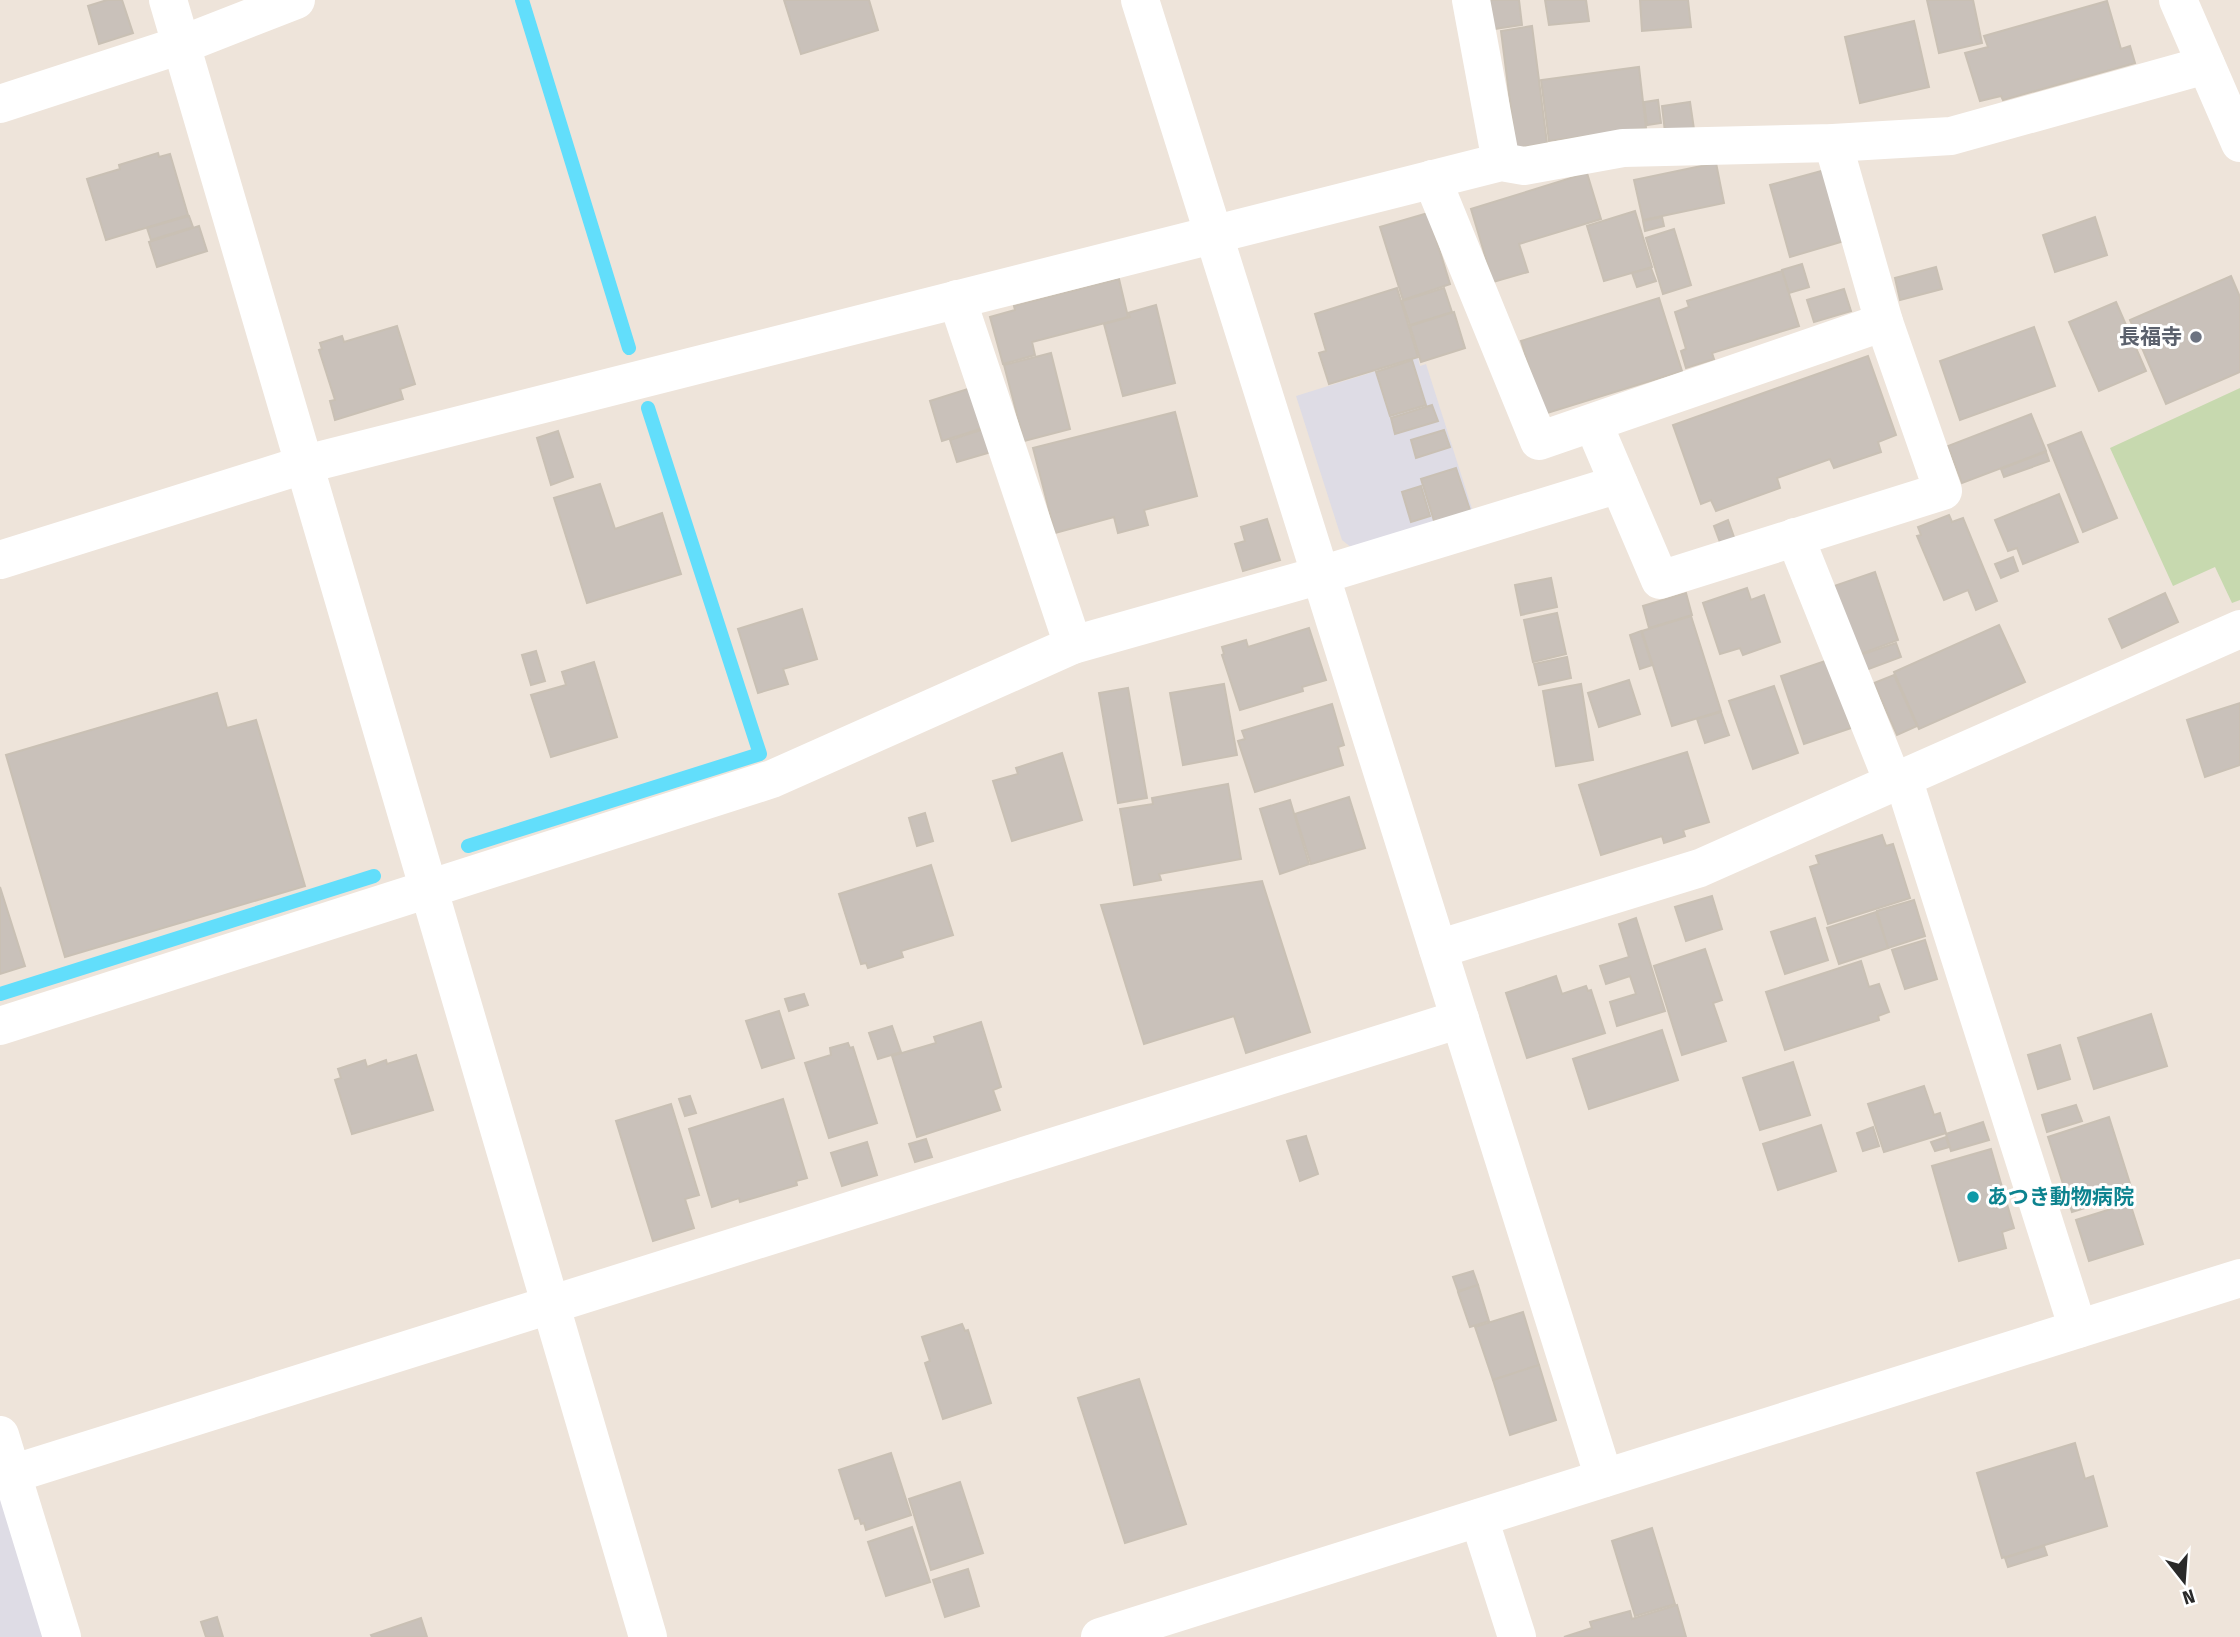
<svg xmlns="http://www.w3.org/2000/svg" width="2240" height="1637" font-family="'Fira Sans Condensed','Noto Sans JP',sans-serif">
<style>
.industrial{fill:#dedce5}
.cemetery{fill:#c7d9af}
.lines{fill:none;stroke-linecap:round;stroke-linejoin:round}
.stream{stroke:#62defb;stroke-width:14}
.building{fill:#c9c1ba;stroke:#c9c0b4;stroke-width:2}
.minor{stroke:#fff;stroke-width:38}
.tertiary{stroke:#fff;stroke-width:38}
.secondary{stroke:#fff;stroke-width:38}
.worship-dot{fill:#6b7280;stroke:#fff;stroke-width:2.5}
.culture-dot{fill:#0f9aa8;stroke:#fff;stroke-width:2.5}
.labels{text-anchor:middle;stroke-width:6;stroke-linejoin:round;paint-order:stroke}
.worship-label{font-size:21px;font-weight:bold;fill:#5b616d;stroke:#fff;text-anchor:end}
.culture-label{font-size:21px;font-weight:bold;fill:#0d838f;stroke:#fff;text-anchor:start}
</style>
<rect width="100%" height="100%" fill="#eee4da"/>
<g class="industrial">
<polygon points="1418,358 1420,366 1426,364 1474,515 1357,552 1342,540 1296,396"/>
<polygon points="0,1494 44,1637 0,1637"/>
</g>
<polygon class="cemetery" points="2240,388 2240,600 2232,603 2215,567 2173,586 2110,448"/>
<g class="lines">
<g class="stream">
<polyline points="522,0 629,348"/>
<polyline points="468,846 760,754 648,408"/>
<polyline points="0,994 374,876"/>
</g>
</g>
<g class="building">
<polygon points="107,0 122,0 133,33 99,44 88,6"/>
<polygon points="784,0 869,0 878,30 801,54"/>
<polygon points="1490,0 1519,0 1522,25 1494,29"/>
<polygon points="1545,0 1586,0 1589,21 1549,25"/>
<polygon points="1640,0 1688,0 1691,27 1642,31"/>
<polygon points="1927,0 1973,0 1982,43 1939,53"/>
<polygon points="2107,1 2121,49 2130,46 2135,63 2003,100 2001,96 1980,101 1965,53 1988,47 1984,36"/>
<polygon points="1914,21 1929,87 1860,103 1845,37"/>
<polygon points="1532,26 1547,143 1516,148 1501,31"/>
<polygon points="1639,67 1646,128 1549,141 1541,80"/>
<polygon points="1658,100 1661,123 1647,125 1644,102"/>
<polygon points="1690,102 1694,129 1665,132 1662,106"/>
<polygon points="158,153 159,157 170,154 188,215 106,240 87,179 120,169 119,165"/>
<polygon points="1716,163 1724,203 1643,220 1634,180"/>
<polygon points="1825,170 1844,241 1790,257 1770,185"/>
<polygon points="1587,173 1601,219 1519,244 1528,272 1493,282 1471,209"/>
<polygon points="1635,211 1652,267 1604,281 1587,226"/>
<polygon points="1428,213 1450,284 1403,300 1380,227"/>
<polygon points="189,216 193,227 151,240 147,228"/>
<polygon points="1662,217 1664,226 1645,231 1643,221"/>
<polygon points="2095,217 2107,255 2055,272 2043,235"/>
<polygon points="199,226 207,251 157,267 149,242"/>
<polygon points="1674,229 1691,285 1663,294 1646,238"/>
<polygon points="1802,264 1809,287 1789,293 1782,270"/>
<polygon points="1936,267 1942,289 1900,300 1895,278"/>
<polygon points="1651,268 1656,281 1637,287 1632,273"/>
<polygon points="1782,271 1799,326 1712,353 1714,359 1686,368 1681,351 1686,349 1675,312 1689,307 1687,301"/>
<polygon points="2231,276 2240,297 2240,372 2166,404 2130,320"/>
<polygon points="1119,279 1128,317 1032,342 1035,355 1003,364 990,317 1015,310 1014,306"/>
<polygon points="1397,288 1418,357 1329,384 1319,353 1326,351 1315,314"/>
<polygon points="1444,288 1452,312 1410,325 1402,301"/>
<polygon points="1844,289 1851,311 1814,322 1807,300"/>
<polygon points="1659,298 1682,371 1544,414 1521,341"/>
<polygon points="2116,302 2146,371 2099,391 2069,322"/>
<polygon points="1156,305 1175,383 1123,396 1104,324 1130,317 1128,313"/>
<polygon points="1454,312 1465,348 1421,362 1410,326"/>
<polygon points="397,326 415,384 400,389 403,399 335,420 330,401 335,400 319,350 322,349 320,343 342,336 344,342"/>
<polygon points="2034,327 2055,386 1960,420 1940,361"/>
<polygon points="1051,353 1070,429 1024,441 1004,365"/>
<polygon points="1868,356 1896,435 1878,442 1881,452 1834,468 1830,459 1777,478 1780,488 1716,511 1711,500 1701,504 1673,425"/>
<polygon points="1412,360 1426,405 1390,416 1376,372"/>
<polygon points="971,388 983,428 942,441 930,401"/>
<polygon points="1432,405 1438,421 1395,434 1391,418"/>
<polygon points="1175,412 1197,496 1144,510 1148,525 1118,533 1114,517 1055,533 1033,448"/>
<polygon points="2031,414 2046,451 1962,483 1948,446"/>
<polygon points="984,429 991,452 957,462 950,440"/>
<polygon points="1444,430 1450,447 1416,458 1411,440"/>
<polygon points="558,431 573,477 551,485 537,438"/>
<polygon points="2081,432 2117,518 2083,532 2048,445"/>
<polygon points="2046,452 2049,461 2004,477 2001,469"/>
<polygon points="1456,468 1471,513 1435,524 1421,479"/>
<polygon points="600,484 615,529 662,513 681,574 587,603 554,498"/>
<polygon points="1421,486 1430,516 1411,522 1402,492"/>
<polygon points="2059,494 2078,542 2023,564 2017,548 2008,551 1995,520"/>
<polygon points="1949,515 1952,522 1963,518 1997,601 1976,610 1968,590 1944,600 1917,536 1921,535 1918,527"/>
<polygon points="1267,519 1280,560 1243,571 1235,544 1245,541 1241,527"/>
<polygon points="1728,520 1735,540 1721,545 1714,526"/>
<polygon points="2013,557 2018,571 2001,578 1995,564"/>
<polygon points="1875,572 1898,640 1858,655 1834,586"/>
<polygon points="1551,578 1557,607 1521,615 1515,585"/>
<polygon points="1747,588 1751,600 1764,595 1780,642 1743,655 1740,648 1720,654 1703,603"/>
<polygon points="1686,593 1692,615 1649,628 1643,606"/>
<polygon points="2165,593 2178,622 2122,648 2109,619"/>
<polygon points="802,609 817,659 783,669 788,684 758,693 738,629"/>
<polygon points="1557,613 1566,654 1533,662 1524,620"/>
<polygon points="1691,616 1721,711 1672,726 1642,631"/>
<polygon points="1999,625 2025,682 1919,729 1894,672"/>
<polygon points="1309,628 1326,680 1302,687 1303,691 1240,710 1222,655 1224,654 1222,647 1246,640 1248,647"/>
<polygon points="1641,631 1652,665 1640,669 1630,635"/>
<polygon points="1896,643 1901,657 1866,670 1860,655"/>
<polygon points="536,651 545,681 531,685 522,655"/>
<polygon points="1567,657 1571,678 1539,685 1534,664"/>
<polygon points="1828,660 1851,728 1804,744 1781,676"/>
<polygon points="594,662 617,737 551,757 531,695 566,685 562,672"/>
<polygon points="1894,675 1917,726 1897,735 1874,683"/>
<polygon points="1629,680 1640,714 1599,727 1588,693"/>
<polygon points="1224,684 1237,755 1183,765 1170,693"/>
<polygon points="1581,684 1593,760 1556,766 1543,691"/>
<polygon points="1774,686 1798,753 1753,769 1729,701"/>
<polygon points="1128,688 1147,798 1118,803 1099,693"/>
<polygon points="217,693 227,728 256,720 305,886 65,957 6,755"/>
<polygon points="2240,703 2240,765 2205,777 2187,720"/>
<polygon points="1332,704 1344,745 1338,747 1343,765 1255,792 1238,741 1245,739 1242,731"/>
<polygon points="1721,712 1729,735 1705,743 1697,719"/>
<polygon points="1687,752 1709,822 1683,830 1685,836 1664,843 1662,836 1601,855 1579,785"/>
<polygon points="1062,753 1082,820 1012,841 993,781 1018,774 1016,768"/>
<polygon points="1228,784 1241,859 1159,874 1161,880 1134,885 1120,809 1153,804 1152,798"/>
<polygon points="1349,797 1365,848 1311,864 1295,814"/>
<polygon points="1290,800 1309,864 1280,874 1260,809"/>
<polygon points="925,813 933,841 917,846 909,818"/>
<polygon points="1882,835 1886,846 1893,844 1910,898 1828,924 1810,867 1819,864 1816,856"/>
<polygon points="931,865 953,935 901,951 903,957 868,968 866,963 861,964 839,894"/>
<polygon points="1262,881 1310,1032 1246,1053 1234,1016 1144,1044 1101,905"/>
<polygon points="0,887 25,966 0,974"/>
<polygon points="1712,896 1722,929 1686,941 1675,907"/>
<polygon points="1914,900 1925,936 1888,948 1877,911"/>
<polygon points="1876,912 1888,948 1839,964 1827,928"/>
<polygon points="1636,918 1665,1011 1617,1026 1610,1002 1636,994 1630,976 1606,984 1600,966 1629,957 1619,924"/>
<polygon points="1815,918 1828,960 1785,974 1771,932"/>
<polygon points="1925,940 1937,979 1905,989 1892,950"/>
<polygon points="1705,949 1722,1000 1713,1003 1726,1041 1682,1055 1654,966"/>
<polygon points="1861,961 1869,987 1879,984 1889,1012 1878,1016 1879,1020 1785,1050 1766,992"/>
<polygon points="1556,976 1562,994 1586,986 1588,991 1591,990 1605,1033 1527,1058 1506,993"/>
<polygon points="804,994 808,1005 789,1011 785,999"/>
<polygon points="779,1011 794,1058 762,1068 746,1021"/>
<polygon points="2151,1014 2167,1066 2094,1089 2078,1038"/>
<polygon points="981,1022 1001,1087 993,1090 1000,1110 917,1137 892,1056 936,1043 934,1037"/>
<polygon points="892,1026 901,1052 878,1059 869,1033"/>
<polygon points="1662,1030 1678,1080 1589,1109 1573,1059"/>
<polygon points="848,1043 850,1048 853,1047 877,1123 829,1138 805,1063 831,1055 830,1048"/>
<polygon points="2060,1045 2070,1079 2038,1089 2028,1055"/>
<polygon points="416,1055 433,1110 352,1134 335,1080 341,1078 338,1069 365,1060 367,1067 386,1060 387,1064"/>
<polygon points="1793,1062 1810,1115 1760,1130 1743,1078"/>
<polygon points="1924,1086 1934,1115 1940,1113 1946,1133 1884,1152 1868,1104"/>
<polygon points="690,1096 696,1113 685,1116 679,1099"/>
<polygon points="783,1099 807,1178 796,1181 797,1185 740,1202 739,1198 712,1207 689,1129"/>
<polygon points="671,1104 699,1195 685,1199 694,1228 653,1241 616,1121"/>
<polygon points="2076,1105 2082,1121 2047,1132 2042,1115"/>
<polygon points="2109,1117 2133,1193 2072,1212 2048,1137"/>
<polygon points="1983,1122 1989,1140 1951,1151 1946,1134"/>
<polygon points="1821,1125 1836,1171 1778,1190 1763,1144"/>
<polygon points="1873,1127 1879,1146 1863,1151 1857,1133"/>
<polygon points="1306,1136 1318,1174 1300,1181 1287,1141"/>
<polygon points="1946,1137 1949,1147 1935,1151 1931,1142"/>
<polygon points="926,1139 932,1157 915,1162 909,1144"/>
<polygon points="867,1142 877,1175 842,1186 831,1153"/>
<polygon points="1991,1149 2014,1228 2002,1232 2006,1248 1959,1261 1932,1166"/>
<polygon points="2130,1203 2143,1244 2089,1261 2076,1220"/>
<polygon points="1473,1271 1478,1285 1458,1291 1453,1277"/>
<polygon points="1478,1285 1489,1321 1470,1327 1458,1292"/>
<polygon points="1523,1312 1539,1365 1493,1380 1475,1327"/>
<polygon points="962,1324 965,1331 968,1330 991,1403 943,1419 925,1363 930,1361 922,1337"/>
<polygon points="1539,1365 1556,1420 1510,1435 1493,1380"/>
<polygon points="1139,1379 1186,1524 1125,1543 1078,1398"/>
<polygon points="2075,1443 2085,1479 2093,1476 2107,1526 2002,1558 1977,1473"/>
<polygon points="891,1453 911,1515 866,1530 864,1523 861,1524 859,1518 855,1519 839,1470"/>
<polygon points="960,1482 983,1553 931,1570 909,1499"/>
<polygon points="912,1527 930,1582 886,1596 868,1542"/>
<polygon points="1652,1528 1675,1604 1635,1616 1612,1541"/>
<polygon points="2044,1546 2047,1555 2008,1567 2005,1558"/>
<polygon points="968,1569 979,1606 945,1617 933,1580"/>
<polygon points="1677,1605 1686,1637 1564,1637 1592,1628 1590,1622 1630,1611 1632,1619"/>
<polygon points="217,1617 223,1637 206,1637 201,1622"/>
<polygon points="421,1618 427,1637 372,1637 371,1635"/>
</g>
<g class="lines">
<g class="minor">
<polyline points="168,0 648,1637"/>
<polyline points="1140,0 1604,1478"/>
<polyline points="1471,0 1501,162"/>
<polyline points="0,104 181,45 296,0"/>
<polyline points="1432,179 1539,441 1884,322"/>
<polyline points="957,299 1073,645"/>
<polyline points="1593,423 1660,580 1943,491 1884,322 1833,143"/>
<polyline points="1795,537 1893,782"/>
<polyline points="0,560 306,464 1501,162 1524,166 1623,148 1833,143 1951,136 2206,65"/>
<polyline points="1903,778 2078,1329"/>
<polyline points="1438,949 1700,868 2240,629"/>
<polyline points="0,1026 772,779 1073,645 1321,575 1619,484"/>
<polyline points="0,1435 62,1637"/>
<polyline points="12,1474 1460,1019"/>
<polyline points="1479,1518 1517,1637"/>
</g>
<polyline class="tertiary" points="1100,1637 2240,1278"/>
<polyline class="secondary" points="2178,0 2240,143"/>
</g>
<circle class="worship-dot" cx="2196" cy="337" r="7"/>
<circle class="culture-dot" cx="1973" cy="1197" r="7"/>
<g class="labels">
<g class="worship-label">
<text x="2182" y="344">長福寺</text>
</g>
<g class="culture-label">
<text x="1987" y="1204">あつき動物病院</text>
</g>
</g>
<g transform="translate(2184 1581) rotate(163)" stroke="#ffffff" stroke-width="5" paint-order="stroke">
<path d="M0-5L12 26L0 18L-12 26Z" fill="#2a2a2a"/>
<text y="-10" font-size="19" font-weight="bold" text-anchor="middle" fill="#2a2a2a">N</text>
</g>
</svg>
